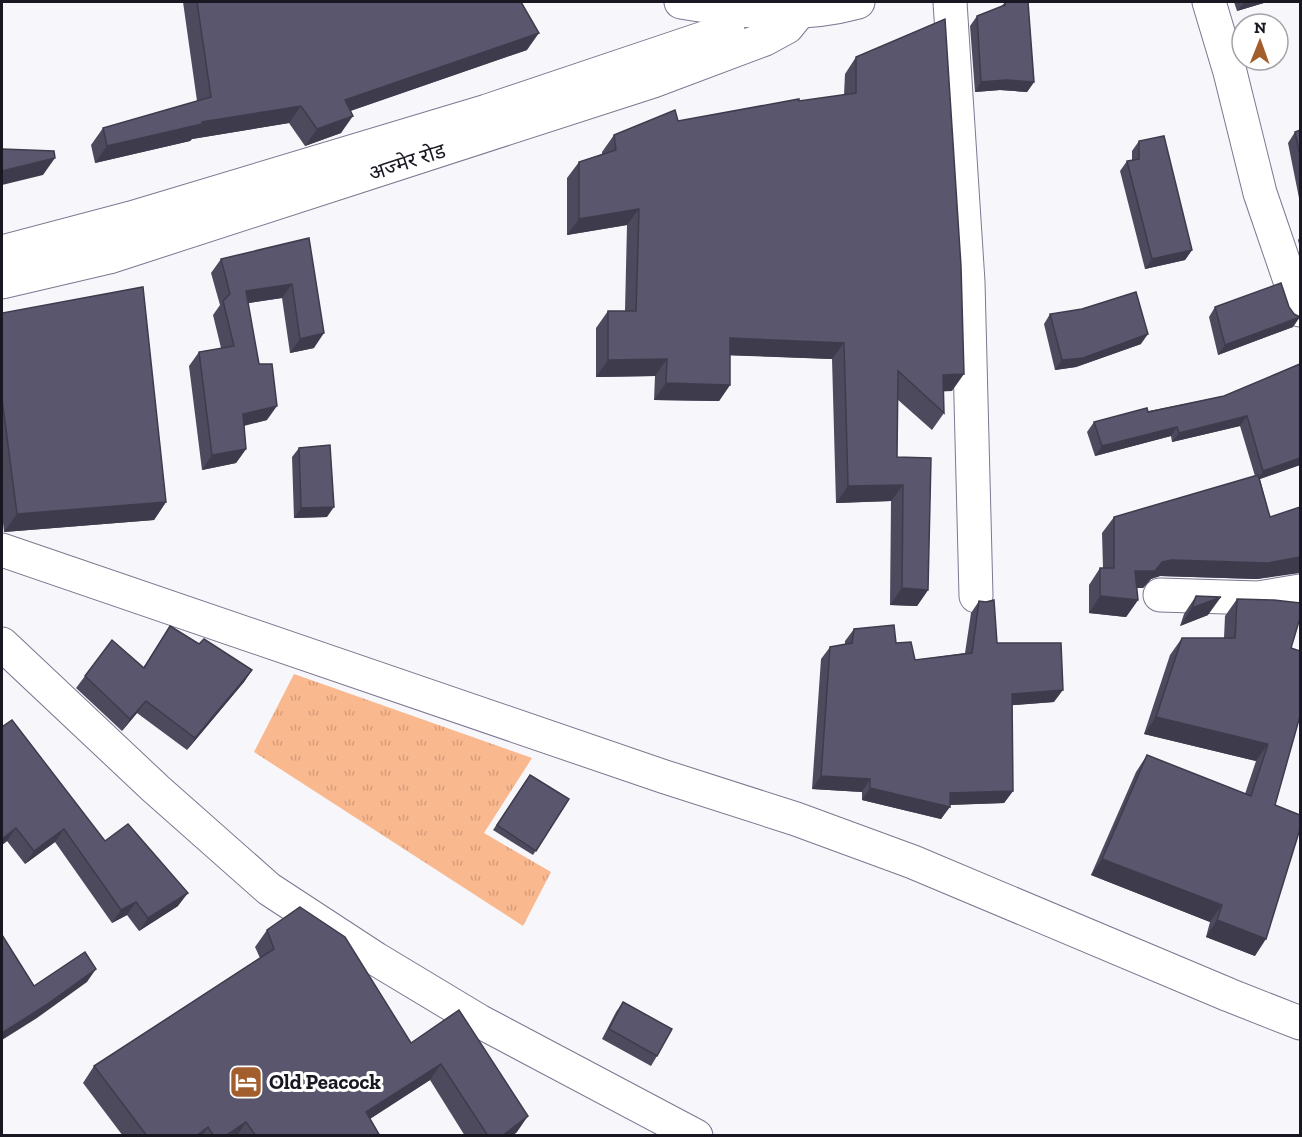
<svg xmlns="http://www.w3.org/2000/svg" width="1302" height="1137" font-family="'Zilla Slab','Noto Sans Devanagari',serif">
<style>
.grass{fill:url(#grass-tufts)}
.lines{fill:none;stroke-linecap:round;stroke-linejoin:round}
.minor-casing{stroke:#7b7890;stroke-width:35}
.trunk-casing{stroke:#7b7890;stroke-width:35}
.minor{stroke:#fff;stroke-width:33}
.trunk{stroke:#fff;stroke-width:33}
.wall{fill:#4d4a5e}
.shaded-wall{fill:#3e3c4c}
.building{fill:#59566d;stroke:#3e3c4c;stroke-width:1.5}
.labels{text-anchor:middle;stroke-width:6;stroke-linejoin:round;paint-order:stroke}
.street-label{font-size:21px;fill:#191721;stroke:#fff}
.poi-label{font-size:21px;font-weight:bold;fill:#191721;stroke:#fff;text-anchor:start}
</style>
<defs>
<pattern id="grass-tufts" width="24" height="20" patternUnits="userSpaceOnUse" patternTransform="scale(1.5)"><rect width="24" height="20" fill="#f9b88e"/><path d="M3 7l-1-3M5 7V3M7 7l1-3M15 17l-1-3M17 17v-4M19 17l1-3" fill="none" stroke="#d59d7a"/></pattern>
</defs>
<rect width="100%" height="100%" fill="#f7f6fb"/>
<polygon class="grass" points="294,674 532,758 484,833 551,872 523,926 254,752"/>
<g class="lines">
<defs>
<g id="minor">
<polyline points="950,2 968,282 976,596"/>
<polyline points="1209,2 1230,72 1260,193 1300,310"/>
<polyline points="2,252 131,218 487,111 728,30"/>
<polyline points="2,282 109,257 653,81 765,39 787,27 799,12 802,2"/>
<polyline points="2,550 665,777 796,819 913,862 1229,995 1300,1023"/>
<polyline points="1160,595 1258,598 1300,591"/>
<polyline points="2,644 156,789 269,889 376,959 479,1021 696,1136"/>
</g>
<path id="trunk" d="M 681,2 C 740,12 799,18 858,2"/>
</defs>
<use href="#minor" class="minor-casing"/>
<use href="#trunk" class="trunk-casing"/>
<use href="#minor" class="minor"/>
<use href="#trunk" class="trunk"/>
</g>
<g class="wall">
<polygon points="183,2 521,2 527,50 350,111 341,133 305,146 289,123 192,139 190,141 95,163 91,145 103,128 197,101"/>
<polygon points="1005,2 1028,2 1034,82 1027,92 1000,90 975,92 970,26 977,16 1001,7"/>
<polygon points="1234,2 1267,2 1237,11"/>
<polygon points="856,57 952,391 943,391 944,413 932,430 897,399 897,457 928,590 917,606 890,605 891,501 836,503 832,359 730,355 730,385 719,401 654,400 655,376 596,377 596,328 608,311 625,311 627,225 567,235 567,178 579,162 602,154 602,152 614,135 678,121 799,101 844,95 845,74"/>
<polygon points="1300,130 1300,203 1288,143 1295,132"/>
<polygon points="1139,141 1192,250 1185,260 1145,269 1120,171 1127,161 1132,160 1132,151"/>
<polygon points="1300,237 1300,248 1298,240"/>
<polygon points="309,238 314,348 290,353 282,298 248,303 267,420 244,426 246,449 236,463 202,470 189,366 199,352 221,348 213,315 220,305 211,273 221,259"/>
<polygon points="1215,307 1293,327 1218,355 1209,317"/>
<polygon points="2,313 166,502 154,520 4,532 2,514"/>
<polygon points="1050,314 1141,344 1076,367 1055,370 1044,324"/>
<polygon points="1224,396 1300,465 1260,479 1270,517 1298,572 1257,579 1160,576 1151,579 1143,588 1136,588 1138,600 1126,617 1089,613 1089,585 1100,568 1103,568 1102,533 1114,517 1255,476 1240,426 1172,442 1171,436 1095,456 1087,432 1094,422"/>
<polygon points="299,448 327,517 294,518 292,457"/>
<polygon points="1196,596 1208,615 1180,626 1184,614"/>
<polygon points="1237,599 1291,648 1275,805 1255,956 1206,937 1210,922 1091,875 1136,772 1147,755 1245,794 1256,761 1144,734 1170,655 1182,638 1224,638 1225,616"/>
<polygon points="979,601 997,643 1054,702 1012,705 1013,791 1004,803 950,805 941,819 862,800 862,792 812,789 821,659 830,647 845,644 845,641 854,629 896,643 915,660 965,653 971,613"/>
<polygon points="170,626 199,644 252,670 244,682 187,750 137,713 122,731 76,688 85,676 143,668"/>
<polygon points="2,727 105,841 178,906 139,931 127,915 112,923 55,842 25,864 7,841 2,845"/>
<polygon points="530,775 569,799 533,855 493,830"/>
<polygon points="267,930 411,1043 459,1010 517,1132 512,1136 465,1136 430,1080 370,1119 380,1136 123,1136 83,1083 94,1066 260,958 255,947"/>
<polygon points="623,1002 657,1056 651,1066 602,1039 616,1012"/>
</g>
<g class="shaded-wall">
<polygon points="1244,2 1267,2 1237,11"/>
<polygon points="539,33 527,50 333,117 345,100"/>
<polygon points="1006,80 1034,82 1027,92 1000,90 975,92 981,82"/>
<polygon points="301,106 289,123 192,139 190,141 95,163 107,146 202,122"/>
<polygon points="353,116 341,133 305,146 317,129"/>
<polygon points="55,158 43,175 2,185 2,171"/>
<polygon points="639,209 627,225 567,235 579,219"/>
<polygon points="1192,250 1185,260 1145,269 1152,259"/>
<polygon points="292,284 282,298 236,305 246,291"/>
<polygon points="1300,317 1293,327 1218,355 1225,345"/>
<polygon points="324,333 314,348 290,353 300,339"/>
<polygon points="1148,334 1141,344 1076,367 1055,370 1062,360"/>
<polygon points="730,338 844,343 832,359 718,355"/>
<polygon points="667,359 655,376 596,377 608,360"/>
<polygon points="964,374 952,391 931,392 943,375"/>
<polygon points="666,383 730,385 719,401 654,400"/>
<polygon points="277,406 267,420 233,428 243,414"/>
<polygon points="1247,416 1240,426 1172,442 1179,433"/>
<polygon points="1177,427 1171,436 1095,456 1102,446"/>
<polygon points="246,449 236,463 202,470 212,455"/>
<polygon points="1300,458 1300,465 1257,480 1263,471"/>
<polygon points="903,485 891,501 836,503 848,486"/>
<polygon points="166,502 154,520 4,532 17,514"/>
<polygon points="334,507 327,517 294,518 301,508"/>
<polygon points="1300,557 1300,573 1257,579 1160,576 1151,579 1143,588 1123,588 1135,571 1172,560"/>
<polygon points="902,588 928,590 917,606 890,605"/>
<polygon points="1100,596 1138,600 1126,617 1089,613"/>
<polygon points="1221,597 1208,615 1180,626 1192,608"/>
<polygon points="252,670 244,682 187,750 195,738"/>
<polygon points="1063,690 1054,702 1003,706 1012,694"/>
<polygon points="146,701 137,713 122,731 130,719"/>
<polygon points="1156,717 1268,744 1256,761 1144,734"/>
<polygon points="821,776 870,779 862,792 812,789"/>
<polygon points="870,788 950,793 1013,791 1004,803 945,805 950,807 941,819 862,800"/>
<polygon points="16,828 7,841 2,845 2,839"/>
<polygon points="64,829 55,842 25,864 34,851"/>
<polygon points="1102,859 1222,905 1210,922 1091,875"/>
<polygon points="188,893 178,906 139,931 148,918"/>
<polygon points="136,902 127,915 112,923 121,910"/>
<polygon points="1217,920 1266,939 1255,956 1206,937"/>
<polygon points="96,969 87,982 37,1018 2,1040 2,1033"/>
<polygon points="441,1064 430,1080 354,1129 366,1112"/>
<polygon points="528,1116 517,1132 512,1136 502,1136"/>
<polygon points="246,1122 237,1136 225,1136"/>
<polygon points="208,1127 202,1136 196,1136"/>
</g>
<g class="building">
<polygon points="197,2 521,2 539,33 345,100 353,116 317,129 301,106 202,122 202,124 107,146 103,128 211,97"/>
<polygon points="1005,2 1028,2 1034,82 1006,80 981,82 977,16 1005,5"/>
<polygon points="945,19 961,266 964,374 943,375 944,413 898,371 897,457 931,458 928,590 902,588 903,485 848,486 844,343 730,338 730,385 666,383 667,359 608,360 608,311 636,311 639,209 579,219 579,162 616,150 614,135 675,110 678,121 799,99 799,101 856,93 856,57"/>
<polygon points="1300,130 1300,156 1295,132"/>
<polygon points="1164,136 1192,250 1152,259 1127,161 1139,159 1139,141"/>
<polygon points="2,149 54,151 55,158 2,171"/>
<polygon points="309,238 324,333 300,339 292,284 246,291 259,364 272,364 277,406 243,414 246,449 212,455 199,352 234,346 223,301 230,294 221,259"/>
<polygon points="1281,283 1289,307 1294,314 1300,317 1225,345 1215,307"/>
<polygon points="143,287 166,502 17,514 2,399 2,313"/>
<polygon points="1136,292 1148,334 1083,358 1062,360 1050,314 1082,309"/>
<polygon points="1300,364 1300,458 1263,471 1247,416 1179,433 1177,427 1102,446 1094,422 1147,408 1148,412 1224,396"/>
<polygon points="330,445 334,507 301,508 299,448"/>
<polygon points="1258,475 1270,517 1300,507 1300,557 1268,563 1172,560 1162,562 1155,571 1135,571 1138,600 1100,596 1100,568 1114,568 1114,517"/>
<polygon points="1196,596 1221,597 1192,608"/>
<polygon points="1237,599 1274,600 1300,603 1300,618 1291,648 1300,651 1300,716 1275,805 1300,815 1300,829 1266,939 1217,920 1222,905 1102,859 1147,755 1251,796 1268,744 1156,717 1182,638 1235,638"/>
<polygon points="994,600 997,643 1061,643 1063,690 1012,694 1013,791 950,793 950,807 870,788 870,779 821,776 830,647 852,643 854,629 894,625 896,643 911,642 915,660 972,653 979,601 986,602"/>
<polygon points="170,626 199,644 204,639 252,670 195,738 146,701 130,719 85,676 112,640 144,668"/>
<polygon points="12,720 105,841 128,824 188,893 148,918 136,902 121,910 64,829 34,851 16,828 2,839 2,727"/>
<polygon points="530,775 569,799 536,851 497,825"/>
<polygon points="300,907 345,937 411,1043 459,1010 528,1116 502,1136 488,1136 441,1064 366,1112 380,1136 256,1136 246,1122 225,1136 214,1136 208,1127 196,1136 147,1136 94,1066 274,949 267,930"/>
<polygon points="2,935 34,986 85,952 96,969 46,1005 2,1033"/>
<polygon points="623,1002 672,1029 657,1056 609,1029"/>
</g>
<defs>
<symbol id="hotel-square" viewBox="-11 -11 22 22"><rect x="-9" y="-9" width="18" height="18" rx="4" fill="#a25f2d" stroke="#fff"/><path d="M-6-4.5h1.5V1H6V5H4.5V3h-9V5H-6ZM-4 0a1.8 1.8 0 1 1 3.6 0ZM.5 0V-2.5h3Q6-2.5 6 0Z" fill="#fff"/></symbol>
</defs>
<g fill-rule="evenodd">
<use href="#hotel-square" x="227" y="1063" width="38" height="38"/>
</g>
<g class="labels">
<g class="street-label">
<text transform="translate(407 162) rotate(-18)" y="7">अज्मेर रोड</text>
</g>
<g class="poi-label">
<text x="269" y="1089">Old Peacock</text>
</g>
</g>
<rect width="1302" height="1137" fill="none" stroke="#191721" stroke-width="6"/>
<g transform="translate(1260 42) rotate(1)"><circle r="28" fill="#ffffff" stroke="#a3a2a6" stroke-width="1.5"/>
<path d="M0-4.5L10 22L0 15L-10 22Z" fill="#a25f2d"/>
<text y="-9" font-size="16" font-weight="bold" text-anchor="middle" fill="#191721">N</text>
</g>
</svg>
